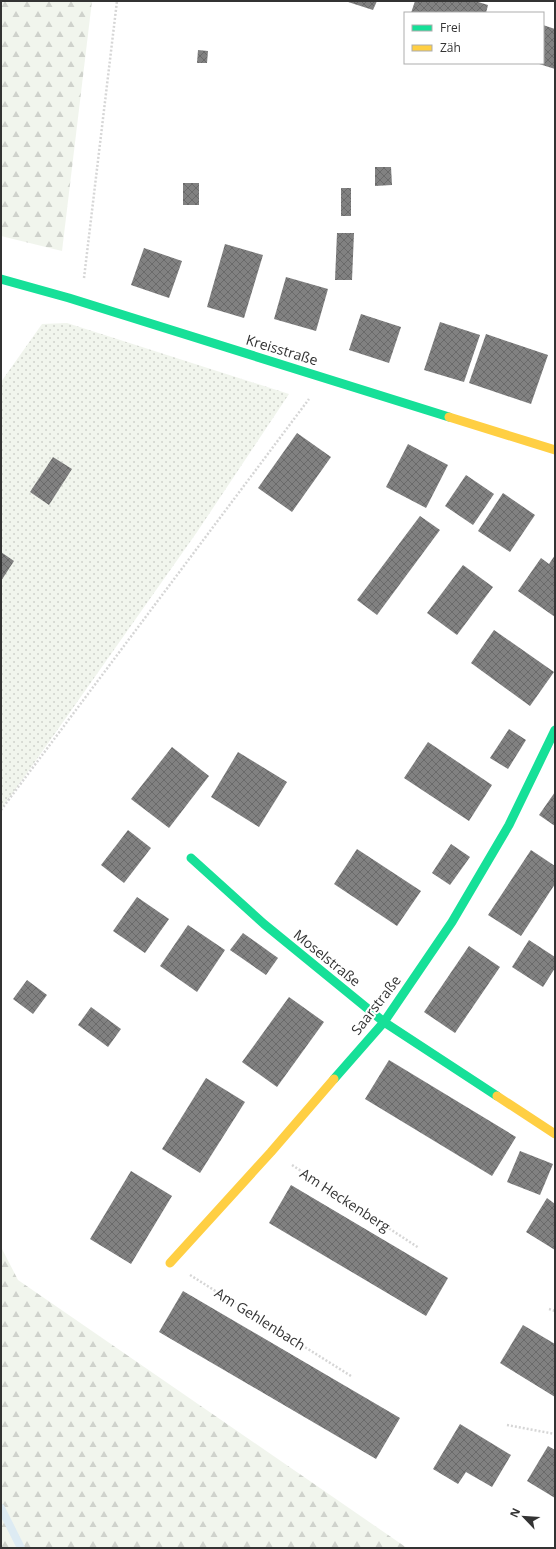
<svg xmlns="http://www.w3.org/2000/svg" width="556" height="1549" font-family="'Open Sans',sans-serif">
<style>
.green{fill:url(#green-dots)}
.forest{fill:url(#forest-firs)}
.lines{fill:none;stroke-linecap:round;stroke-linejoin:round}
.stream{stroke:#ddebf3;stroke-width:8}
.building{fill:url(#building-cross-hatch)}
.path{stroke:#d6d6d6;stroke-width:2.5;stroke-dasharray:2 2;stroke-linecap:butt}
.fast{stroke:#16e098;stroke-width:9}
.slow{stroke:#ffcf43;stroke-width:9}
.labels{text-anchor:middle;stroke-width:4;stroke-linejoin:round;paint-order:stroke}
.street-label{font-size:14px;fill:#333;stroke:#fff}
</style>
<defs>
<pattern id="green-dots" width="8" height="8" patternUnits="userSpaceOnUse"><rect width="8" height="8" fill="#f1f5ed"/><path d="M2 2h.1M6 6h.1" fill="none" stroke="#cfd2cc" stroke-width="1.8" stroke-linecap="round"/></pattern>
<pattern id="forest-firs" width="22" height="20" patternUnits="userSpaceOnUse"><rect width="22" height="20" fill="#f1f5ed"/><path d="M5 1l3.5 6h-7zM16 11l3.5 6h-7z" fill="#cfd2cc"/></pattern>
<pattern id="building-cross-hatch" width="8" height="8" patternUnits="userSpaceOnUse"><rect width="8" height="8" fill="#818181"/><path d="M0 0l8 8M0 8l8-8" fill="none" stroke="#6a6a6a"/></pattern>
</defs>
<rect width="100%" height="100%" fill="#fff"/>
<polygon class="green" points="67,323 289,394 197,532 1,810 1,382 42,324"/>
<g class="forest">
<polygon points="1,1 92,1 62,251 1,236"/>
<polygon points="1,1247 18,1280 407,1548 1,1548"/>
</g>
<g class="lines">
<polyline class="stream" points="1,1508 21,1548"/>
</g>
<g class="building">
<polygon points="345,1 377,1 373,10"/>
<polygon points="415,1 475,1 488,5 486,13 411,13"/>
<polygon points="543,25 555,29 555,69 536,63 543,63"/>
<polygon points="198,50 208,51 207,63 197,63"/>
<polygon points="375,167 391,167 392,185 375,186"/>
<rect x="183" y="183" width="16" height="22"/>
<rect x="341" y="188" width="10" height="28"/>
<polygon points="337,233 354,233 352,280 335,280"/>
<polygon points="225,244 263,255 244,318 207,307"/>
<polygon points="144,248 182,261 169,298 131,285"/>
<polygon points="286,277 328,289 316,331 274,319"/>
<polygon points="361,314 401,327 389,363 349,350"/>
<polygon points="440,322 480,335 464,382 424,370"/>
<polygon points="486,334 548,355 531,404 469,383"/>
<polygon points="297,433 331,457 292,512 258,488"/>
<polygon points="408,444 448,465 426,508 386,487"/>
<polygon points="53,457 72,469 49,505 30,492"/>
<polygon points="466,475 494,494 473,525 445,506"/>
<polygon points="503,493 535,515 510,552 478,531"/>
<polygon points="420,516 440,530 377,615 357,600"/>
<polygon points="1,552 14,561 1,581"/>
<polygon points="555,555 555,617 518,591 541,558 549,564"/>
<polygon points="463,565 493,587 457,635 427,613"/>
<polygon points="494,630 554,672 530,706 471,663"/>
<polygon points="509,729 526,740 508,769 490,758"/>
<polygon points="428,742 492,785 469,821 404,778"/>
<polygon points="172,747 209,776 169,828 131,799"/>
<polygon points="238,752 287,782 259,827 211,797"/>
<polygon points="555,792 555,826 539,815"/>
<polygon points="128,830 151,848 124,883 101,865"/>
<polygon points="451,844 470,857 450,885 432,873"/>
<polygon points="357,849 421,891 397,926 334,884"/>
<polygon points="531,850 555,866 555,884 521,936 488,915"/>
<polygon points="137,897 169,919 145,953 113,931"/>
<polygon points="188,925 225,950 197,992 160,966"/>
<polygon points="243,933 278,958 266,975 230,950"/>
<polygon points="529,940 555,957 555,968 543,987 512,967"/>
<polygon points="469,946 500,967 455,1033 424,1012"/>
<polygon points="27,980 47,995 33,1014 13,999"/>
<polygon points="289,997 324,1022 277,1087 242,1062"/>
<polygon points="91,1007 121,1029 108,1047 78,1025"/>
<polygon points="389,1060 516,1137 492,1176 365,1099"/>
<polygon points="206,1078 245,1102 200,1173 162,1149"/>
<polygon points="520,1151 553,1164 540,1195 507,1182"/>
<polygon points="131,1171 172,1196 131,1264 90,1239"/>
<polygon points="291,1185 448,1278 426,1316 269,1223"/>
<polygon points="547,1198 555,1204 555,1250 526,1232"/>
<polygon points="183,1291 400,1418 376,1459 159,1332"/>
<polygon points="523,1325 555,1344 555,1397 500,1363"/>
<polygon points="460,1424 511,1455 492,1487 466,1472 458,1484 433,1469"/>
<polygon points="548,1446 555,1450 555,1498 527,1481"/>
</g>
<g class="lines">
<g class="path">
<polyline points="84,278 117,1"/>
<polyline points="1,810 309,399"/>
<polyline points="292,1165 419,1248"/>
<polyline points="190,1275 351,1376"/>
<polyline points="549,1309 555,1311"/>
<polyline points="507,1425 555,1434"/>
</g>
<g class="fast">
<polyline points="1,279 69,298 449,417"/>
<polyline points="191,858 264,924 384,1022 497,1096"/>
<polyline points="334,1079 384,1022 452,922 509,825 555,730"/>
</g>
<g class="slow">
<polyline points="449,417 555,450"/>
<polyline points="497,1096 555,1134"/>
<polyline points="170,1263 271,1152 334,1079"/>
</g>
</g>
<g class="labels">
<g class="street-label">
<text transform="translate(282 350) rotate(17)" y="5">Kreisstraße</text>
<text transform="translate(327 958) rotate(39)" y="5">Moselstraße</text>
<text transform="translate(376 1005) rotate(-52)" y="5">Saarstraße</text>
<text transform="translate(345 1200) rotate(33)" y="5">Am Heckenberg</text>
<text transform="translate(260 1319) rotate(32)" y="5">Am Gehlenbach</text>
</g>
</g>
<rect width="556" height="1549" fill="none" stroke="#333333" stroke-width="4"/>
<rect x="404" y="12" width="140" height="52" fill="#ffffff" stroke="#adadad"/>
<rect x="412" y="25" width="20" height="6" fill="#16e098" stroke="#adadad"/>
<text x="440" y="32" font-size="12" fill="#333333">Frei</text>
<rect x="412" y="45" width="20" height="6" fill="#ffcf43" stroke="#adadad"/>
<text x="440" y="52" font-size="12" fill="#333333">Zäh</text>
<g transform="translate(524 1517) rotate(295)" stroke="#ffffff" stroke-width="3" paint-order="stroke">
<path d="M0-3L7 15L0 10L-7 15Z" fill="#333333"/>
<text y="-6" font-size="11" font-weight="bold" text-anchor="middle" fill="#333333">N</text>
</g>
</svg>
